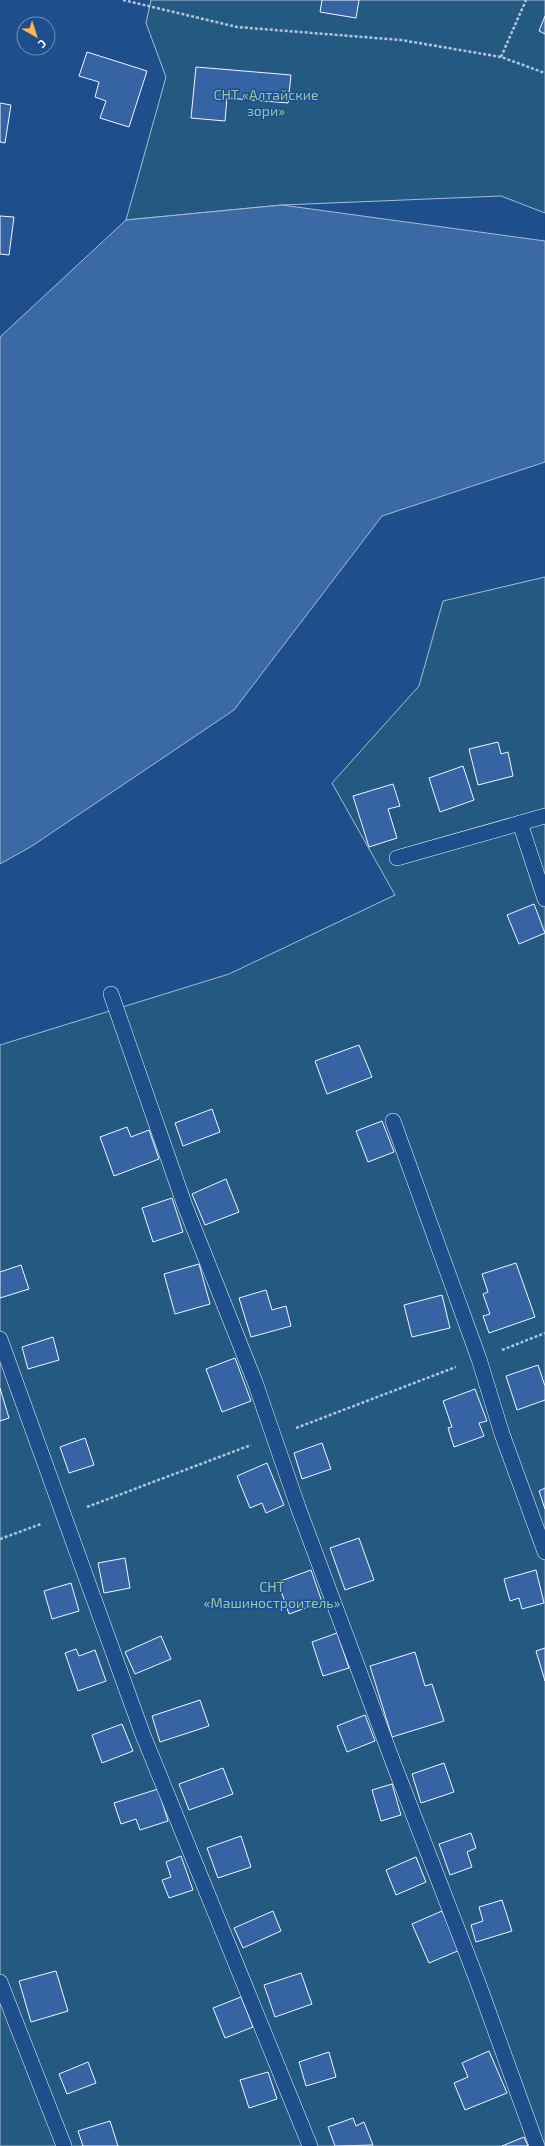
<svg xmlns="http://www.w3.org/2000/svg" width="545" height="2146" font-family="'Exo 2',sans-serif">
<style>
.green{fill:#245a82;stroke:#a8bbd7}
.water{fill:#3b69a3;stroke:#a8bbd7}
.building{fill:#3563a3;stroke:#f2f6ff}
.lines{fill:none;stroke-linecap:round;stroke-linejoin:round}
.service-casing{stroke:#f2f6ff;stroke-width:16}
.path{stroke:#b3c4dc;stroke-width:2.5;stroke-dasharray:3 2;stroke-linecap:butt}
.service{stroke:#1f4e8c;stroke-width:15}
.labels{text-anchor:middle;stroke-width:3;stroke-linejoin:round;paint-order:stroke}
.park-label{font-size:14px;fill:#97c8a6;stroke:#1f4e8c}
</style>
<rect width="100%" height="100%" fill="#1f4e8c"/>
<g class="green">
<polygon points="151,0 545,0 545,213 501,196 282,205 126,220 166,77 146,23"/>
<polygon points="545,577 545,2146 0,2146 0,1045 229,974 395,895 332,783 419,686 443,601"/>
</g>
<polygon class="water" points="282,205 545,241 545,462 382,516 234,710 32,846 0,864 0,337 126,220"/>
<g class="building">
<polygon points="322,0 359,0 356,18 320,12"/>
<polygon points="545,16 545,34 539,31"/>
<polygon points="87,52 147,71 129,127 100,118 106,101 95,97 99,82 79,76"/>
<polygon points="196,67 291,75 288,103 227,98 225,121 191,118"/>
<polygon points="0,103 11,105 5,143 0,142"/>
<polygon points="0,216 14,217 9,255 0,254"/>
<polygon points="498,742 501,754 508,752 513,776 478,785 469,749"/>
<polygon points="463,766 474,800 440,812 429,778"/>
<polygon points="393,784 400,806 388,809 397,838 369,847 353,796"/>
<polygon points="534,904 545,933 519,944 507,915"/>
<polygon points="359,1045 372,1077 327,1094 315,1061"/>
<polygon points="212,1109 220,1132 183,1146 175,1123"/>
<polygon points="382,1121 394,1152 368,1162 356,1131"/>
<polygon points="127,1127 131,1137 149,1130 159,1159 114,1176 100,1137"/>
<polygon points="226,1179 239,1212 205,1225 192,1194"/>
<polygon points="172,1198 183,1232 153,1242 142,1208"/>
<polygon points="516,1263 535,1317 489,1333 483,1316 490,1314 483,1294 488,1292 482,1274"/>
<polygon points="199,1264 210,1304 175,1314 164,1274"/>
<polygon points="21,1265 29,1289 0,1298 0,1272"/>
<polygon points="266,1290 272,1310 286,1306 291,1326 251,1337 239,1298"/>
<polygon points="442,1295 450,1328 412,1337 404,1305"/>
<polygon points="53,1337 59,1360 28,1369 22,1347"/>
<polygon points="235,1358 251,1401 222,1412 206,1369"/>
<polygon points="538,1365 545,1386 545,1400 517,1410 506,1376"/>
<polygon points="0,1388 9,1418 0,1421"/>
<polygon points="475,1389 487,1421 479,1423 484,1436 454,1447 448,1428 452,1427 443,1401"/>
<polygon points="85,1438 94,1465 69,1473 60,1447"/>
<polygon points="322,1443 331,1469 302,1479 294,1453"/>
<polygon points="267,1463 284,1505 266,1513 262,1503 250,1508 237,1476"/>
<polygon points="545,1488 545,1509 539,1491"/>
<polygon points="359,1538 374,1580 345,1590 330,1548"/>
<polygon points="125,1558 130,1588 104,1593 98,1563"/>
<polygon points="311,1570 322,1602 289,1614 278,1582"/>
<polygon points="536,1570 544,1603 522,1609 519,1598 510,1601 504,1579"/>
<polygon points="71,1583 79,1611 52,1619 44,1591"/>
<polygon points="337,1633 349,1668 323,1676 312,1642"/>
<polygon points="161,1636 171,1659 135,1674 125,1652"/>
<polygon points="545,1648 545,1681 536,1651"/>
<polygon points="76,1649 79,1656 95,1650 106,1681 78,1691 65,1653"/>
<polygon points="415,1652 425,1686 432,1684 444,1721 392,1737 370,1666"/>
<polygon points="200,1700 209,1726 160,1742 152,1716"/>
<polygon points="365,1715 375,1741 347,1752 337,1726"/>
<polygon points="122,1724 133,1751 102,1763 92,1735"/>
<polygon points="444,1763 454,1792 421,1803 412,1774"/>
<polygon points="223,1768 233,1794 189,1810 179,1784"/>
<polygon points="392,1784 401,1815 381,1821 372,1790"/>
<polygon points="158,1789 168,1821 140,1830 136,1819 121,1824 114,1803"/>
<polygon points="471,1833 476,1848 467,1852 472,1867 450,1875 439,1844"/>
<polygon points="241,1836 251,1867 218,1878 207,1848"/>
<polygon points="181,1856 193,1890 169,1898 162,1880 171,1877 166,1862"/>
<polygon points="416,1857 426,1882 396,1895 386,1870"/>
<polygon points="502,1900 512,1931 476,1942 471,1925 483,1921 479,1907"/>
<polygon points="273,1911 281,1931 243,1948 234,1928"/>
<polygon points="442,1911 460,1950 429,1963 412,1924"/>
<polygon points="56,1971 68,2011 31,2022 19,1981"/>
<polygon points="301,1973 312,2004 275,2017 264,1985"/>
<polygon points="241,1997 253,2027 225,2038 213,2008"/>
<polygon points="489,2051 507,2093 465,2110 454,2083 468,2077 462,2063"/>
<polygon points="329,2052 336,2077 306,2086 299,2062"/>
<polygon points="88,2062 96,2083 67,2094 59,2074"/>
<polygon points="268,2072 277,2099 249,2108 240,2080"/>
<polygon points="353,2118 356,2126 364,2122 373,2145 335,2146 328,2127"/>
<polygon points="110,2121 118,2146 83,2146 78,2131"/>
<polygon points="524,2137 528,2146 502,2146"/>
</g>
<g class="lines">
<defs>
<g id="service">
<polyline points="520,823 545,899"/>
<polyline points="397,858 545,816"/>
<polyline points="111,994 185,1206 255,1382 298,1507 393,1762 477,1980 537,2146"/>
<polyline points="393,1121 479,1359 502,1434 545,1552"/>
<polyline points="0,1339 143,1735 310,2146"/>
<polyline points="0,1982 64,2146"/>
</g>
</defs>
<use href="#service" class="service-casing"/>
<g class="path">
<polyline points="123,0 237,27 401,40 501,57 545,73"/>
<polyline points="501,57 526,0"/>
<polyline points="502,1350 545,1333"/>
<polyline points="296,1428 456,1367"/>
<polyline points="87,1507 251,1445"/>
<polyline points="0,1539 41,1524"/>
</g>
<use href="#service" class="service"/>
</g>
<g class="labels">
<g class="park-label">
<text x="266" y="100">СНТ «Алтайские<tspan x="266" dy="16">зори»</tspan></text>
<text x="272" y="1592">СНТ<tspan x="272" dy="16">«Машиностроитель»</tspan></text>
</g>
</g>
<g transform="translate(36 36) rotate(141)"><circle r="19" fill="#1f4e8c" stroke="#7391ba"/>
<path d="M0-3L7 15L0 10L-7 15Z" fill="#ffb74d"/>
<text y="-6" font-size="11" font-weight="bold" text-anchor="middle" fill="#f2f6ff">С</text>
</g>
</svg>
